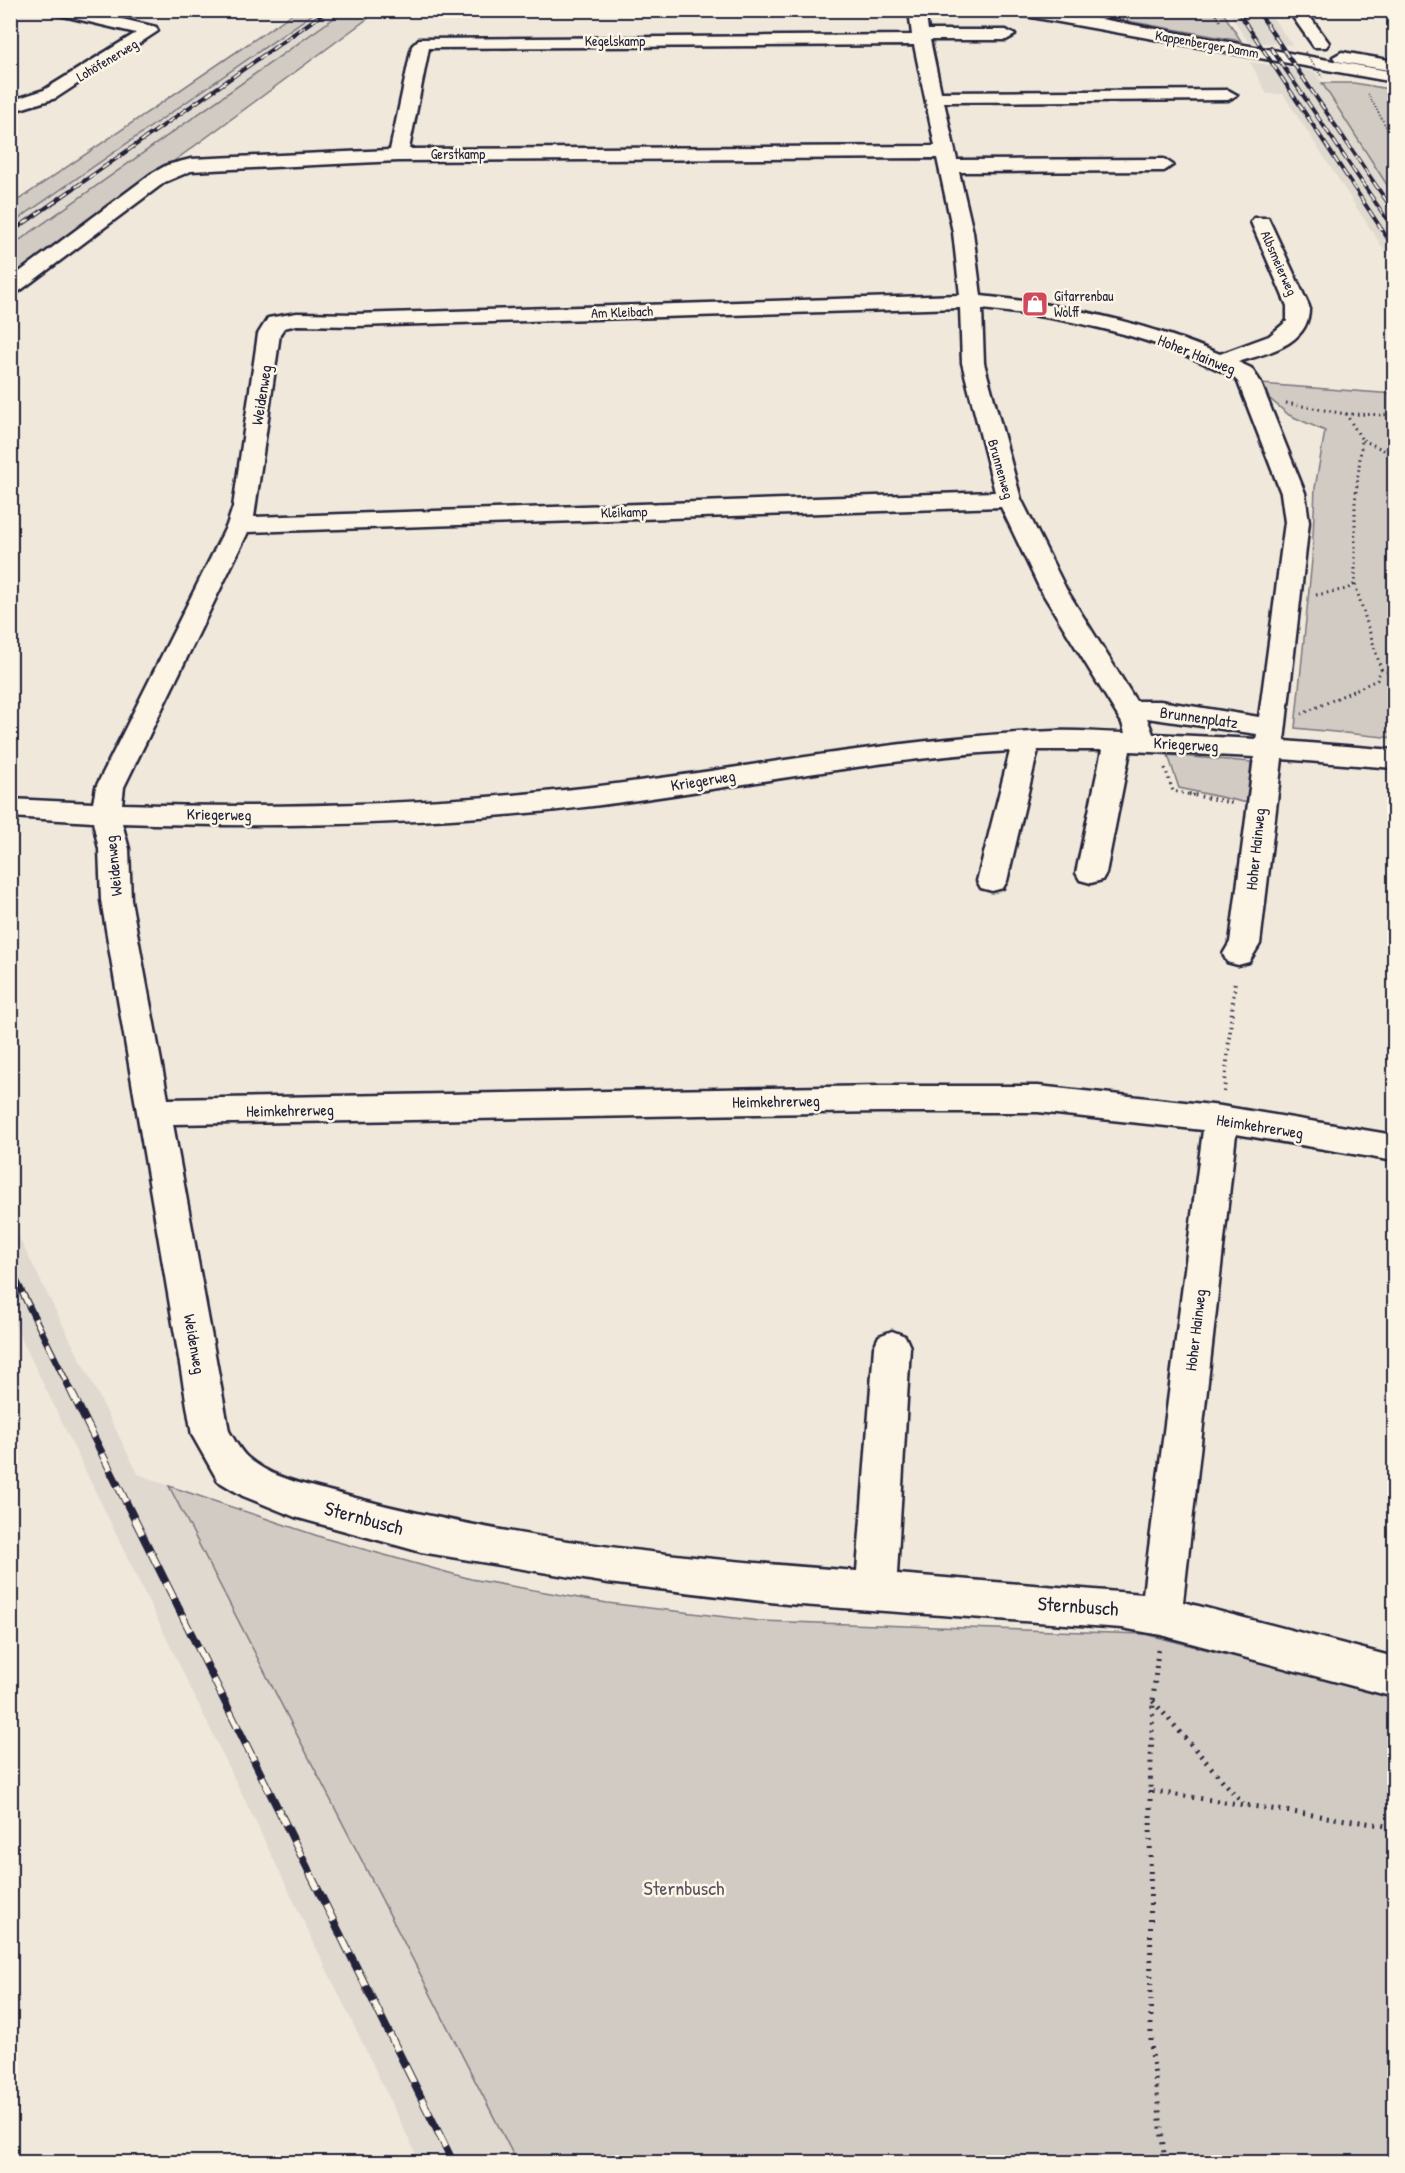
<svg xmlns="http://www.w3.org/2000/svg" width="1405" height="2173" font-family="'Patrick Hand',sans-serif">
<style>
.built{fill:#e0d9cf}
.green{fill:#d1cbc3;stroke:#7a767f;stroke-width:1.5}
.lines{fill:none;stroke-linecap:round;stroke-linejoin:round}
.minor-casing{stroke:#22223b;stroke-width:5}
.major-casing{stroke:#22223b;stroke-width:5}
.path-far3{stroke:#22223b;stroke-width:2;stroke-dasharray:1 2;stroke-linecap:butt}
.path-far2{stroke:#22223b;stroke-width:3;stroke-dasharray:1.5 4;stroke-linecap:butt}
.path-far1{stroke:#22223b;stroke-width:4;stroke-dasharray:1.5 4.5;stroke-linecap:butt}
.path{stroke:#22223b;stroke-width:5;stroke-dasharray:2 6;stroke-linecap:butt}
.minor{fill:#fcf5e5;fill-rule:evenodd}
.major{fill:#fcf5e5;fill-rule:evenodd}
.rail-far2-casing{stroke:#22223b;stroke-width:4}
.rail-far1-casing{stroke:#22223b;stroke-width:7}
.rail-casing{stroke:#22223b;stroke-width:8}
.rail-far2{stroke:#fcf5e5;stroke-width:2;stroke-dasharray:8;stroke-linecap:butt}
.rail-far1{stroke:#fcf5e5;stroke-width:4.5;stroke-dasharray:14;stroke-linecap:butt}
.rail{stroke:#fcf5e5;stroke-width:6;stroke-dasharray:18;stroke-linecap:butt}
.path-bridge{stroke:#22223b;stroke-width:2;stroke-dasharray:1 2;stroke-linecap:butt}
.labels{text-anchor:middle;stroke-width:5;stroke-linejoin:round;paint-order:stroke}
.far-street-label{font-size:14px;fill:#22223b;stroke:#fcf5e5}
.far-poi-label{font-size:14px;fill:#22223b;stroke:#fcf5e5;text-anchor:start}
.street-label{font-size:16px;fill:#22223b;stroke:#fcf5e5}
.near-street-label{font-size:20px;fill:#22223b;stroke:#fcf5e5}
.near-park-label{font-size:20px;fill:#575564;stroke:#fcf5e5}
</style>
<rect width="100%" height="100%" fill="#efe8db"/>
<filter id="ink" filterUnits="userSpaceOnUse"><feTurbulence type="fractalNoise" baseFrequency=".0167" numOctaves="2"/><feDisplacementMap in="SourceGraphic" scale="12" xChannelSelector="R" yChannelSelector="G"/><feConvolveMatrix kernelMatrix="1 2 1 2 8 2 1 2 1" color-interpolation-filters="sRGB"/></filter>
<g filter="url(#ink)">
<g class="built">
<polygon points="317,11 344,11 11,247 11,224"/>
<polygon points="1228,11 1268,11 1292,45 1248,42"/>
<polygon points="1250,62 1315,72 1394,196 1394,265 1283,94 1267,94"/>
<polygon points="11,1222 138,1474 169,1486 518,2162 420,2162 11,1317"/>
</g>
<g class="green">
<polygon points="298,10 317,11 11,224 11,205"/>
<polygon points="344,11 378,11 11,281 10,247"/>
<polygon points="1070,11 1222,11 1241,41"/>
<polygon points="1322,83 1354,83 1394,90 1394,196"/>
<polygon points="1261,384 1394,394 1394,738 1295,728 1312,560 1315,488 1325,431 1289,415 1259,390"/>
<polygon points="1168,755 1251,762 1248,803 1179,788"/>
<polygon points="169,1486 327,1539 471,1579 607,1603 760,1621 1144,1634 1394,1696 1394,2162 517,2162"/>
</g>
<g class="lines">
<defs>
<g id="minor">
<polygon points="53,10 84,10 156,27 158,31 56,98 10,112 10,101 44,90 136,33 55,14"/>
<path d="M 909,10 L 925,10 L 928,30 L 1006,30 L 1015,35 L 1006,40 L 930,40 L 941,92 L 1228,90 L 1237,95 L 1228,100 L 944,102 L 957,160 L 1164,159 L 1173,165 L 1164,171 L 959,172 L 973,232 L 981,296 C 1063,304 1144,322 1220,354 L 1269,336 L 1287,321 L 1287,306 L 1251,222 L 1254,218 L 1268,218 L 1309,306 C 1311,344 1268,353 1238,362 L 1251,368 L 1260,381 L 1305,493 L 1309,522 L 1284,741 L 1394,750 L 1394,768 L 1282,759 L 1260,944 L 1249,962 L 1238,965 L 1227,962 L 1223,954 L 1230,942 L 1254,757 L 1130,751 L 1106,873 L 1102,880 L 1091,883 L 1080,880 L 1076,873 L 1102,750 L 1038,750 L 1007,881 L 1003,888 L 992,891 L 981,888 L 977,881 L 1010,751 C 870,759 732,789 593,806 C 437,825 279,828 122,823 L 129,849 L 131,900 L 168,1099 L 880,1086 L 1038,1086 L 1221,1106 L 1394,1135 L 1394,1161 L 1236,1134 L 1183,1602 L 1394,1657 L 1394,1697 L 1161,1635 L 1122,1628 L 787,1604 L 608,1583 L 421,1552 L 295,1517 L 243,1496 L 218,1481 L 192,1435 L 101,900 L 99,849 L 93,822 L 10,817 L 10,799 L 93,803 L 96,787 L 227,525 L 233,507 L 258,334 L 268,318 L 297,313 L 356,314 L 960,295 L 953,232 L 937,158 L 398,161 L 191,171 L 165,182 L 17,293 L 10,295 L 10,279 L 151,174 L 167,165 L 191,159 L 390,150 L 412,46 L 419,39 L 912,35 ZM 914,45 L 935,146 L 409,149 L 429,48 ZM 960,308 L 962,363 L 995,492 L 254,517 L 280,334 L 284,328 L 297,325 L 356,326 ZM 982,309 C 1060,317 1139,332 1210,366 C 1219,370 1232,374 1238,382 L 1281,493 L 1285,522 L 1259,717 L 1160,701 L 1136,701 L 1066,589 L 1021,499 L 984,363 ZM 1001,507 L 1040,589 L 1122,723 L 1125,733 C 1102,733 1078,730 1055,731 C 899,737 746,769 592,787 C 437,805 278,809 122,804 L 124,787 L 248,532 ZM 1147,718 L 1257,734 L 1256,739 L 1153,734 ZM 880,1112 L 1038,1112 L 1203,1130 L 1143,1594 L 897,1574 L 910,1347 L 905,1336 L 892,1331 L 879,1336 L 874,1347 L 857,1571 C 686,1559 510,1540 344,1495 C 312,1486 273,1480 247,1457 C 240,1451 234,1439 229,1431 L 173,1124 Z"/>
<polygon points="1288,10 1305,10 1329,43 1326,47 1314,47"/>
<polygon points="1342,52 1394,61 1394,71 1336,61 1333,57"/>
</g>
<polygon id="major" points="1012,10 1051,10 1394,72 1394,82 1020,15"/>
</defs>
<use href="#minor" class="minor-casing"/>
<use href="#major" class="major-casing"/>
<g class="path-far3">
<polyline points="1188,10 1204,10"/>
<polyline points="1213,10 1220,21"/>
<polyline points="1368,94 1394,141"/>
</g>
<g class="path-far2">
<polyline points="1286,403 1346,414 1362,440 1355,503 1355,584 1381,669 1377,680 1302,714"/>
<polyline points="1346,414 1394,415"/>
<polyline points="1363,440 1394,455"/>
<polyline points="1316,595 1347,589 1355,584"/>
<polyline points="1381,669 1394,674"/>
<polyline points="1165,768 1173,791 1197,796"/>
</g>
<g class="path-far1">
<polyline points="1189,794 1233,803"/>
<polyline points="1224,1092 1235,980"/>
</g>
<g class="path">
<polyline points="1158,1650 1153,1701 1150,1791 1394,1827"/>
<polyline points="1153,1701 1243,1804"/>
<polyline points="1150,1791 1151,2044 1165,2162"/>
</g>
<use href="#minor" class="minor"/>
<use href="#major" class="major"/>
<defs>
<g id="rail-far2">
<polyline points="1237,10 1394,248"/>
<polyline points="1257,10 1394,212"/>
<polyline points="1271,48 1394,230"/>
<polyline points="10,233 328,10"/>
</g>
<polyline id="rail-far1" points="10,1268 71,1391"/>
<polyline id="rail" points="70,1389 453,2162"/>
</defs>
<use href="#rail-far2" class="rail-far2-casing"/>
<use href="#rail-far1" class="rail-far1-casing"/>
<use href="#rail" class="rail-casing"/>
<use href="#rail-far2" class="rail-far2"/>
<use href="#rail-far1" class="rail-far1"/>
<use href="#rail" class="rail"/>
<polyline class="path-bridge" points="1305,52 1322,77"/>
</g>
</g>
<defs>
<symbol id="shop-square" viewBox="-11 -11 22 22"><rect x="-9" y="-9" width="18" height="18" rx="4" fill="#d1495b" stroke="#fcf5e5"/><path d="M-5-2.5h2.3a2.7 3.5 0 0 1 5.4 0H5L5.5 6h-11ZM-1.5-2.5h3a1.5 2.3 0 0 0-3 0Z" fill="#fff"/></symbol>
</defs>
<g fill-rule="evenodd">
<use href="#shop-square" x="1020" y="289" width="30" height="30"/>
</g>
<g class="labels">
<g class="far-street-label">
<text x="615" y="46">Kegelskamp</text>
<text transform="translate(1207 44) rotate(10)" y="5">Kappenberger Damm</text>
<text transform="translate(107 60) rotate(-31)" y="5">Lohöfenerweg</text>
<text x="458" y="159">Gerstkamp</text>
<text transform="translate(1279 263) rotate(66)" y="5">Albsmeierweg</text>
<text transform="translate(622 312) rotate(-2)" y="5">Am Kleibach</text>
<text transform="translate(1001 469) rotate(74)" y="5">Brunnenweg</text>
<text transform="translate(624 512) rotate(-2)" y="5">Kleikamp</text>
</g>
<g class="far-poi-label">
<text x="1054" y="301">Gitarrenbau<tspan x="1054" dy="16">Wolff</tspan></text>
</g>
<g class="street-label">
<text transform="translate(1197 354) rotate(22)" y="6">Hoher Hainweg</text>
<text transform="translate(261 395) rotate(-81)" y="6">Weidenweg</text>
<text transform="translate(1199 717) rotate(8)" y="6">Brunnenplatz</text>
<text transform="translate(1186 744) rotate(3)" y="6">Kriegerweg</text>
<text transform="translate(703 780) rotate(-9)" y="6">Kriegerweg</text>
<text transform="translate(219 814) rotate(1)" y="6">Kriegerweg</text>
<text transform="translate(1255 849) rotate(-84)" y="6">Hoher Hainweg</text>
<text transform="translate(113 866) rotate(-96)" y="6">Weidenweg</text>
<text transform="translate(776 1101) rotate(-1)" y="6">Heimkehrerweg</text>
<text transform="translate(290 1110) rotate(-1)" y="6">Heimkehrerweg</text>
<text transform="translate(1260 1126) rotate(9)" y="6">Heimkehrerweg</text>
<text transform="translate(1195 1330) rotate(-83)" y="6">Hoher Hainweg</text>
<text transform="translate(195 1344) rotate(80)" y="6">Weidenweg</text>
</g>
<g class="near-street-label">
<text transform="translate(364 1518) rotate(15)" y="7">Sternbusch</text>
<text transform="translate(1078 1606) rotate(4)" y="7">Sternbusch</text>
</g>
<g class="near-park-label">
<text x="684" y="1895">Sternbusch</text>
</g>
</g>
<rect width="1405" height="2173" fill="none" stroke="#fcf5e5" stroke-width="36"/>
<rect x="18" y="18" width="1369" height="2137" fill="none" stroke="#22223b" stroke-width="2" filter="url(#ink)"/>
</svg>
